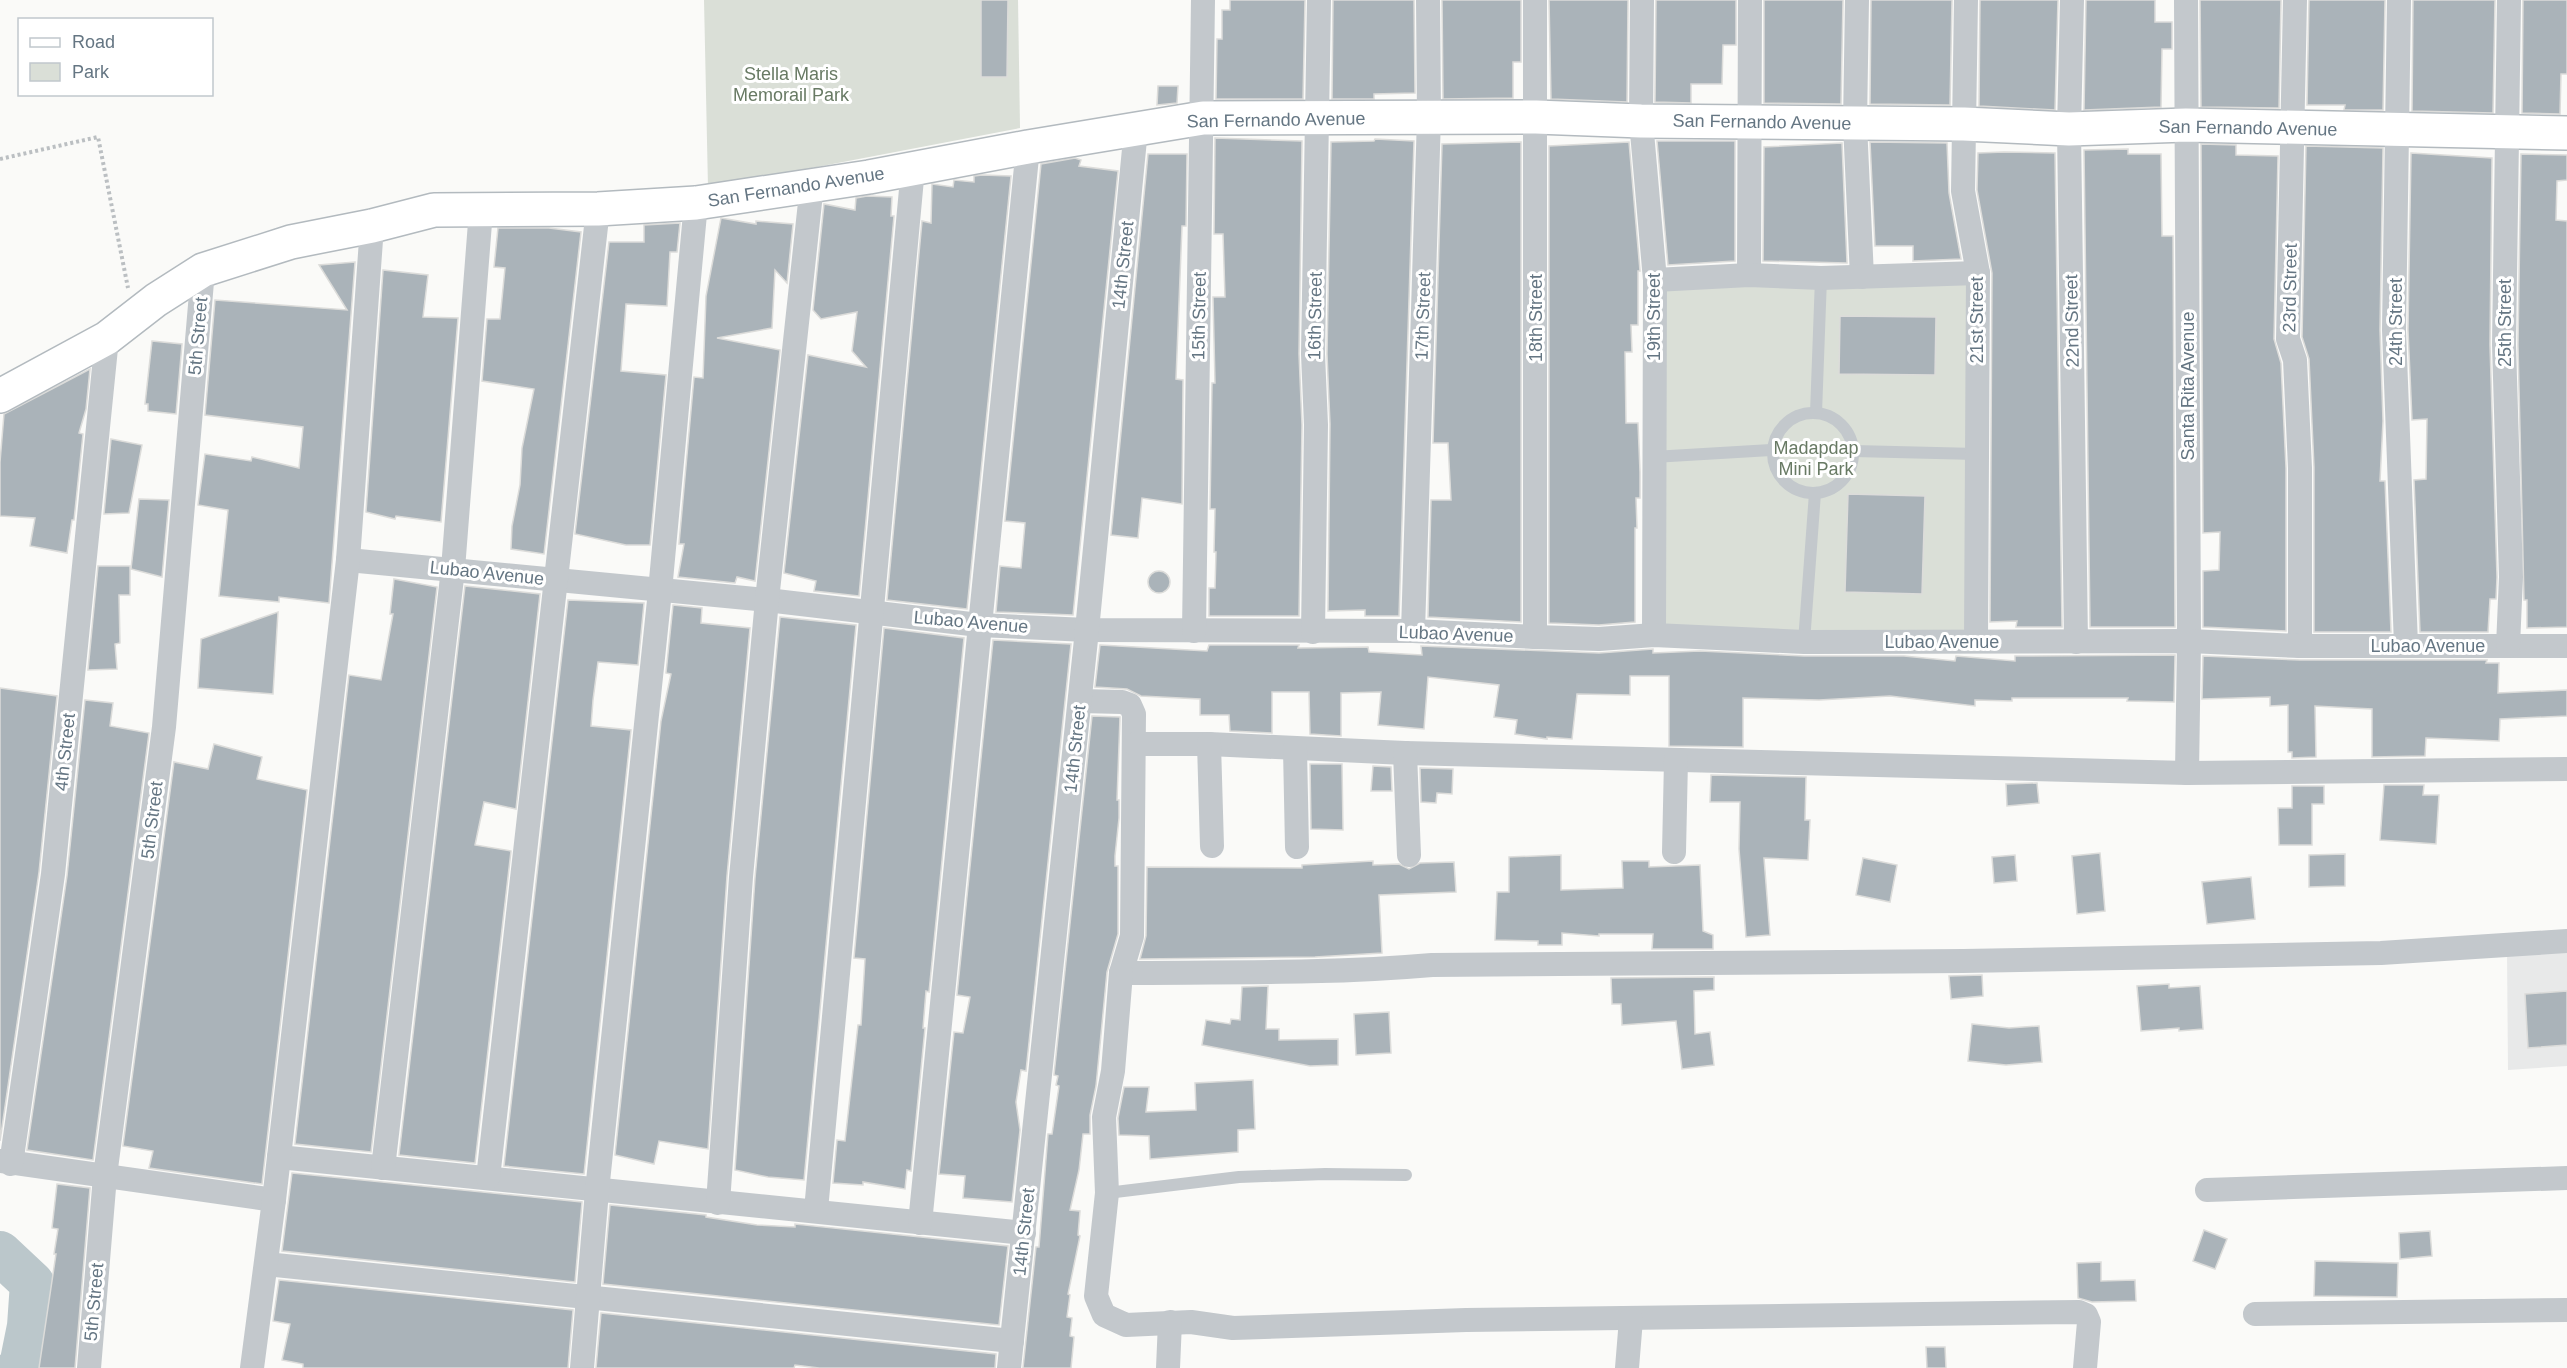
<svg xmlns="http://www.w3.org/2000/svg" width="2567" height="1368" font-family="Helvetica,sans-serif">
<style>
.built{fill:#e8e9e9}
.green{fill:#dadfd7}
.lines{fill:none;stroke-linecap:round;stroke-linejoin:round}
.river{stroke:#bbc7cb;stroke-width:44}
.building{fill:#aab3b9;stroke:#dcdcda;stroke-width:1.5}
.secondary-casing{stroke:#b3babf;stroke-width:36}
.path{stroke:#bbbfc2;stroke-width:4;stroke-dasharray:3 3;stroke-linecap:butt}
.service{stroke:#c3c8cc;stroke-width:12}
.minor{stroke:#c3c8cc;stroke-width:24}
.secondary{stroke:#fff;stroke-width:33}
.labels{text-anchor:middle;stroke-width:6;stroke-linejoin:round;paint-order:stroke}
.park-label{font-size:18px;fill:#687a64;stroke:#fff}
.street-label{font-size:18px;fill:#657683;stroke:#fff}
</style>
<rect width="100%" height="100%" fill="#fafaf8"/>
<polygon class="built" points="2567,948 2567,1066 2508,1070 2507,952"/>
<g class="green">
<polygon points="704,0 1018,0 1020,128 708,188"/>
<polygon points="1978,273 1976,641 1654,635 1655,280"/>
</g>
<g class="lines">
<polyline class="river" points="0,1253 32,1283 29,1326 21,1366 18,1368"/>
</g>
<g class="building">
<polygon points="981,0 1008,0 1007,77 981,77"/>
<polygon points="1230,0 1305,0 1303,99 1216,99 1217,39 1222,39 1222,10 1230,10"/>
<polygon points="1333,0 1414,0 1415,93 1374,94 1374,99 1332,99"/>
<polygon points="1442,0 1521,0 1521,62 1513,62 1513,98 1443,99"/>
<polygon points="1549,0 1628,0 1627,102 1551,99"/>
<polygon points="1656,0 1736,0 1736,45 1723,45 1722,84 1691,84 1691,103 1655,102"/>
<polygon points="1764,0 1843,0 1841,104 1764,103"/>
<polygon points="1871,0 1952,0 1950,105 1870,104"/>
<polygon points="1980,0 2058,0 2055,110 1979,106"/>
<polygon points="2086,0 2155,0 2155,22 2172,22 2172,49 2162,49 2161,107 2084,110"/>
<polygon points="2200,0 2281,0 2279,108 2201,107"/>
<polygon points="2309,0 2385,0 2383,110 2344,110 2345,105 2307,105"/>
<polygon points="2413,0 2495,0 2493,113 2412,111"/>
<polygon points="2523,0 2567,0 2567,74 2561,74 2560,114 2522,113"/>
<polygon points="1158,86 1178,86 1177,103 1157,105"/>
<polygon points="1215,138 1302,141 1299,354 1302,425 1299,616 1209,616 1209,588 1215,588 1216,552 1214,552 1215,509 1210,509 1212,383 1215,383 1213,297 1225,297 1223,234 1214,234"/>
<polygon points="1375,139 1414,141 1399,616 1365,616 1365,610 1328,611 1330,424 1327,354 1331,142 1374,141"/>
<polygon points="1657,141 1735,141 1735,261 1668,265"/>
<polygon points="1521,142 1521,622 1428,617 1431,500 1451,500 1448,443 1433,443 1442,144"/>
<polygon points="1629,142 1640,271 1638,271 1638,325 1631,325 1632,352 1625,352 1626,423 1638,423 1640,472 1640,498 1636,498 1637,528 1635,528 1635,622 1599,625 1549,623 1549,146"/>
<polygon points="1870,142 1947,143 1949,193 1961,259 1913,261 1913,246 1875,246"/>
<polygon points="1842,143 1847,263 1763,261 1764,147"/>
<polygon points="2201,144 2236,145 2236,155 2278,156 2274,339 2281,363 2286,468 2286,631 2203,627 2203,571 2219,570 2220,532 2203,533"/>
<polygon points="2306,146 2383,148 2380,330 2383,421 2380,481 2385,481 2391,632 2314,632 2314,467 2309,359 2302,337"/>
<polygon points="2128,149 2128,154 2161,154 2162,236 2173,236 2175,627 2090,627 2084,150"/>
<polygon points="2004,152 2055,153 2062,627 2016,627 2017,621 1990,622 1992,273 1977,190 1978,153"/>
<polygon points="2411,153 2492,158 2490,345 2497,577 2496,599 2490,599 2488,632 2420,632 2414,480 2426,479 2427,419 2412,420 2408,330"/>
<polygon points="1148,154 1187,154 1186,226 1182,226 1176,379 1183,380 1182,504 1142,498 1138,538 1111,535"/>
<polygon points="2521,154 2567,155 2567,180 2557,181 2556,220 2567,221 2567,627 2527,628 2527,600 2524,600 2518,345"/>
<polygon points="1075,158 1081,160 1079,166 1118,171 1073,615 996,612 1000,566 1021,568 1025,523 1005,521 1041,164"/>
<polygon points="982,175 1011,176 967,609 887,600 922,221 931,223 932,184 953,187 954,180 974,182 974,176"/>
<polygon points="867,196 892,197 891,216 894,216 859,596 814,591 816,581 784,573 808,355 866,367 852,351 857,312 821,319 813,310 824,204 855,210 856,198"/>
<polygon points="721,218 756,224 756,221 793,224 787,283 775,270 772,328 717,338 780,350 755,581 737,577 735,583 678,577 684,544 679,544 694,377 703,378 706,296"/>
<polygon points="680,223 677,252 670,252 667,306 626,304 621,371 666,375 650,545 626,545 575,534 609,242 644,242 644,225"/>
<polygon points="498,228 549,228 581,232 544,554 511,549 512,526 520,485 522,448 534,389 482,381 487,319 500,319 505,268 494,267"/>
<polygon points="355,262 329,603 279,597 279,602 219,596 228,510 198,505 205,454 251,461 252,457 299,468 303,427 205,415 215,300 347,310 319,265"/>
<polygon points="383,270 428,275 423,317 458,318 441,522 396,516 395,519 366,512"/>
<polygon points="1840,316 1936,317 1935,375 1839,374"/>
<polygon points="152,341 182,344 176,414 148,411 148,404 145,404"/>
<polygon points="90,369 86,409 79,433 83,434 74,520 72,520 67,553 30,546 35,518 0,516 0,462 4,414"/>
<polygon points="111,439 142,445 129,513 104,514"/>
<polygon points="1848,494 1925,496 1922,594 1845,592"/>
<polygon points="139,499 169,500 162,577 131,569"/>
<polygon points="98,566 130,566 130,595 119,595 120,643 115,644 117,669 88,670"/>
<circle cx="1159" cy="582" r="11"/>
<polygon points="394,579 437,587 371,1152 295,1144 349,675 381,680 393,614 390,614"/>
<polygon points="465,586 540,594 516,809 484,802 475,845 511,851 475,1163 399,1155"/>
<polygon points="568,600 644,603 638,665 598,662 593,700 591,726 631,730 584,1174 504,1166"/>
<polygon points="673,605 702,608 701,623 750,628 727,876 708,1149 659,1141 654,1164 615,1155 661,721 671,674 666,673"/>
<polygon points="278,612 273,694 198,688 201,639"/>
<polygon points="780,617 856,625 804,1180 768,1177 735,1170 755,878"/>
<polygon points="884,628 964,638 929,992 926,991 923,1028 925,1028 911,1171 907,1170 905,1189 863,1182 863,1185 833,1183 837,1140 845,1141 858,1025 861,1025 865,959 854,958"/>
<polygon points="993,640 1071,644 1026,1071 1021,1070 1016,1102 1020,1130 1012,1202 963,1198 965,1176 939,1174 954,1032 963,1033 970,997 957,995"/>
<polygon points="1100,645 1207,651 1209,645 1299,645 1298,648 1368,647 1369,652 1422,655 1421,646 1599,653 1653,649 1653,653 1700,651 1804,656 1904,656 1955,661 1956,656 2015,661 2015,656 2175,655 2174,702 2127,701 2128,698 2012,698 2012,701 1975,700 1975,706 1890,696 1819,700 1743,698 1743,747 1669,746 1669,676 1630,676 1630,695 1577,694 1572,739 1547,737 1547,739 1515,734 1517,720 1494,717 1499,685 1428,677 1424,729 1378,725 1381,692 1341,693 1341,736 1310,734 1309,692 1272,692 1272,733 1230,731 1229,715 1200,715 1200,699 1141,696 1127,689 1095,687"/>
<polygon points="2203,656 2300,660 2487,660 2486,663 2499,663 2498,693 2567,690 2567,716 2500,719 2499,741 2426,738 2425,756 2372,757 2372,709 2315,706 2316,757 2292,758 2292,752 2288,752 2288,705 2270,706 2270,697 2202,699"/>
<polygon points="0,688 57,696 39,872 0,1141"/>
<polygon points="85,700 113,703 110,726 149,733 93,1160 27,1150 67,876"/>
<polygon points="1092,716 1120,717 1117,800 1119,800 1119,818 1115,856 1115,866 1118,866 1118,934 1107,972 1096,1086 1090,1115 1090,1134 1083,1134 1079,1170 1070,1210 1080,1211 1078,1235 1080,1236 1068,1294 1070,1295 1067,1317 1072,1318 1070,1336 1074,1337 1071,1368 1023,1368 1036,1247 1039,1247 1048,1134 1052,1134 1059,1086 1056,1085 1058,1076 1054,1075"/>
<polygon points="214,744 262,757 257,779 307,790 262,1184 149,1168 153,1151 123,1146 174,762 208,769"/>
<polygon points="1310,764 1342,764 1343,830 1311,829"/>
<polygon points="1373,766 1391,767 1392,791 1371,791"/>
<polygon points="1420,768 1453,769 1452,794 1437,793 1436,803 1421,802"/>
<polygon points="1711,775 1806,777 1805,820 1810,820 1808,860 1764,858 1770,935 1746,937 1739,849 1740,802 1710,802"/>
<polygon points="2037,783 2039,803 2007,806 2006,784"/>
<polygon points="2384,785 2424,785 2423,795 2439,795 2436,844 2380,840"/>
<polygon points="2292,786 2324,786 2324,804 2312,804 2312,845 2279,845 2278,808 2292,808"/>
<polygon points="2100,853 2105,911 2077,914 2072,856"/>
<polygon points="2345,854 2345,886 2309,887 2309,855"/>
<polygon points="1561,855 1561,890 1623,888 1622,861 1649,861 1649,867 1700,865 1703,931 1713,935 1713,949 1652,949 1653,934 1599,934 1599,936 1562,933 1562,945 1538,945 1538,941 1495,940 1497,892 1509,892 1509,857"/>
<polygon points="2015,855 2017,881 1994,883 1992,857"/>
<polygon points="1863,858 1897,865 1890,902 1856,895"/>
<polygon points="1373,861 1373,865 1399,864 1409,869 1420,863 1454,862 1456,892 1379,895 1382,953 1315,957 1140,959 1146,936 1147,867 1302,868 1302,865"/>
<polygon points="2251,877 2255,919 2207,924 2202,882"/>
<polygon points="1982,975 1983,996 1951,999 1949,976"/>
<polygon points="1714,977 1714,990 1694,991 1695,1034 1710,1032 1714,1065 1682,1069 1676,1021 1622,1025 1621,1004 1612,1004 1611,978"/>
<polygon points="2169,984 2169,988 2200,986 2203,1029 2179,1031 2179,1028 2141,1031 2137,986"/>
<polygon points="1268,986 1266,1029 1279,1029 1279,1040 1338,1039 1338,1065 1310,1066 1202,1045 1206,1020 1230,1024 1231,1019 1240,1020 1242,987"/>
<polygon points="2567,991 2567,1045 2528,1048 2525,994"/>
<polygon points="1389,1012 1391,1053 1356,1055 1354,1014"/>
<polygon points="1972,1024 2009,1028 2039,1026 2042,1062 2006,1065 1968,1061"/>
<polygon points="1253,1080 1255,1129 1238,1130 1238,1152 1150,1159 1149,1136 1119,1135 1118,1118 1124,1087 1149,1087 1146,1112 1196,1110 1195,1083"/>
<polygon points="292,1173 582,1202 575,1282 282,1251"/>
<polygon points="57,1184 90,1188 75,1368 39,1368 56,1254 54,1254 58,1229 52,1228"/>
<polygon points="610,1205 706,1215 706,1217 757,1225 795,1227 795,1224 1008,1246 999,1325 603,1284"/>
<polygon points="2204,1230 2227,1239 2215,1269 2193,1261"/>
<polygon points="2430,1231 2432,1256 2400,1259 2399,1233"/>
<polygon points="2315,1261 2398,1263 2397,1297 2314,1296"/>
<polygon points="2101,1262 2101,1281 2135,1280 2136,1301 2092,1302 2078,1298 2077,1263"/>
<polygon points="279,1280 573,1310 568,1368 303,1368 303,1364 282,1360 290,1324 273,1321"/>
<polygon points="601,1313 996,1354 995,1368 819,1368 795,1365 794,1368 596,1368"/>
<polygon points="1926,1347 1945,1347 1946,1368 1927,1368"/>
</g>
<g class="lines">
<defs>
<polyline id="secondary" points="0,396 107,338 156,300 203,270 291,242 372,226 434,210 598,209 696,203 869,177 1028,147 1203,118 1536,117 1641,121 1964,124 2069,129 2186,125 2567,133"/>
</defs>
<use href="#secondary" class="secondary-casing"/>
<polyline class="path" points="0,159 98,137 128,288"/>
<g class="service">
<circle cx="1813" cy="453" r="40"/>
<polyline points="1816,413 1821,278"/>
<polyline points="1854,451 1977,454"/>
<polyline points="1653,457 1771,450"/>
<polyline points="1804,642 1815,493"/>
<polyline points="1107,1193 1239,1177 1325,1174 1406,1175"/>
</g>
<g class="minor">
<polyline points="1642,0 1641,121 1655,280 1654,635"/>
<polyline points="1857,0 1855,124 1862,277"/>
<polyline points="1966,0 1963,191 1978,273 1976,641"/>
<polyline points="2072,0 2069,129 2076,642"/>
<polyline points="2186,0 2189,641 2187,773"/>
<polyline points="2295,0 2288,339 2295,360 2300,468 2300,646"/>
<polyline points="2399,0 2394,330 2406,645"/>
<polyline points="1749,275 1750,0"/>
<polyline points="1655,280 1749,275 1821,278 1978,273"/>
<polyline points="348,560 767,600 979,625 1087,630 1413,631 1535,637 1599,639 1654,635 1804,642 2189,641 2300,646 2567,646"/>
<polyline points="1194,631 1203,0"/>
<polyline points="1413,631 1429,117 1428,0"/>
<polyline points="1313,632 1316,425 1313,354 1319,0"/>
<polyline points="1535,637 1535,0"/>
<polyline points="2508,646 2511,577 2504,345 2509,0"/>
<path d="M 1080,701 L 1122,702 L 1130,705 L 1134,714 L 1132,936 L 1121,973 C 1225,972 1328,974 1432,965 L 1963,961 L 2381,953 L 2567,941"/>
<polyline points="1135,744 1209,744 1405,753 2187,773 2567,769"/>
<polyline points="1209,744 1212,846"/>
<polyline points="1295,749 1297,847"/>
<polyline points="1405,753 1409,855"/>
<polyline points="1674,852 1676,760"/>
<polyline points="1121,973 1113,1071 1104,1117 1107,1193 1096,1296 1104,1315 1126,1325 1191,1322 1233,1328 1466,1320 2079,1312 2086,1315 2089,1322 2085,1368"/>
<polyline points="279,1157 1024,1233"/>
<polyline points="0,1161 274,1200"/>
<polyline points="11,1164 53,874 107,338"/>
<polyline points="383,1168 453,569 481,210"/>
<polyline points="488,1178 598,209"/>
<polyline points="2207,1190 2567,1178"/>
<polyline points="718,1203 741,877 767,600 812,184"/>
<polyline points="816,1210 913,168"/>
<polyline points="920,1223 1028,147"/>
<polyline points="266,1264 1012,1341"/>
<polyline points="2255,1314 2567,1310"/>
<polyline points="89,1368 105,1176 164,727 203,270"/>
<polyline points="252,1368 274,1200 348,560 372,226"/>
<polyline points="582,1368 597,1191 660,591 696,203"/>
<polyline points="1009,1368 1087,630 1136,129"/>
<polyline points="1168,1368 1170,1322"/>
<polyline points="1627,1368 1631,1319"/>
</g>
<use href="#secondary" class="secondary"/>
</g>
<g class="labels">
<g class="park-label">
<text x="791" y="80">Stella Maris<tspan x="791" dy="21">Memorail Park</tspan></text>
<text x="1816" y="454">Madapdap<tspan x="1816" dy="21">Mini Park</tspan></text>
</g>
<g class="street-label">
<text transform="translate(1276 120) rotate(-1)" y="6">San Fernando Avenue</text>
<text transform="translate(1762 122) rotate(1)" y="6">San Fernando Avenue</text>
<text transform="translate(2248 128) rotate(1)" y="6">San Fernando Avenue</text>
<text transform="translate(796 187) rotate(-9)" y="6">San Fernando Avenue</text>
<text transform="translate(1123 265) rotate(-84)" y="6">14th Street</text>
<text transform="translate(2290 288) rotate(-89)" y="6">23rd Street</text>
<text transform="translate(1199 316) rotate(-89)" y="6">15th Street</text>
<text transform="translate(1315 316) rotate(-89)" y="6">16th Street</text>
<text transform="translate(1423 316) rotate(-88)" y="6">17th Street</text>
<text transform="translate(1654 317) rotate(-90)" y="6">19th Street</text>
<text transform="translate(1536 318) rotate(-90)" y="6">18th Street</text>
<text transform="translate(1977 320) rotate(-90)" y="6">21st Street</text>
<text transform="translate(2072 321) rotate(-91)" y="6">22nd Street</text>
<text transform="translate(2396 322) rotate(-90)" y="6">24th Street</text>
<text transform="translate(2505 323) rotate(-90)" y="6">25th Street</text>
<text transform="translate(198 336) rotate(-85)" y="6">5th Street</text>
<text transform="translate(2188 386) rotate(-90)" y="6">Santa Rita Avenue</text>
<text transform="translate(487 573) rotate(6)" y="6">Lubao Avenue</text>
<text transform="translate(971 622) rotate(5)" y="6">Lubao Avenue</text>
<text transform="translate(1456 634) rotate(2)" y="6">Lubao Avenue</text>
<text x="1942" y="648">Lubao Avenue</text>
<text x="2428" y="652">Lubao Avenue</text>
<text transform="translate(1075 749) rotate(-84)" y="6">14th Street</text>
<text transform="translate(65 752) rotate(-84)" y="6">4th Street</text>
<text transform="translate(152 820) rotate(-83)" y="6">5th Street</text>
<text transform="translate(1024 1232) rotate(-84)" y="6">14th Street</text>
<text transform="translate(94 1302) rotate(-85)" y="6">5th Street</text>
</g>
</g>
<rect x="18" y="18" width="195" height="78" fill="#ffffff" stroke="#c1c8cd" stroke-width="1.5"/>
<rect x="30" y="38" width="30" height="9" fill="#ffffff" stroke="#c1c8cd" stroke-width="1.5"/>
<text x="72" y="48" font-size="18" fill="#657683">Road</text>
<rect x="30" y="63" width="30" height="18" fill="#dadfd7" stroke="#c1c8cd" stroke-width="1.5"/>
<text x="72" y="78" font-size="18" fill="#657683">Park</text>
</svg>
